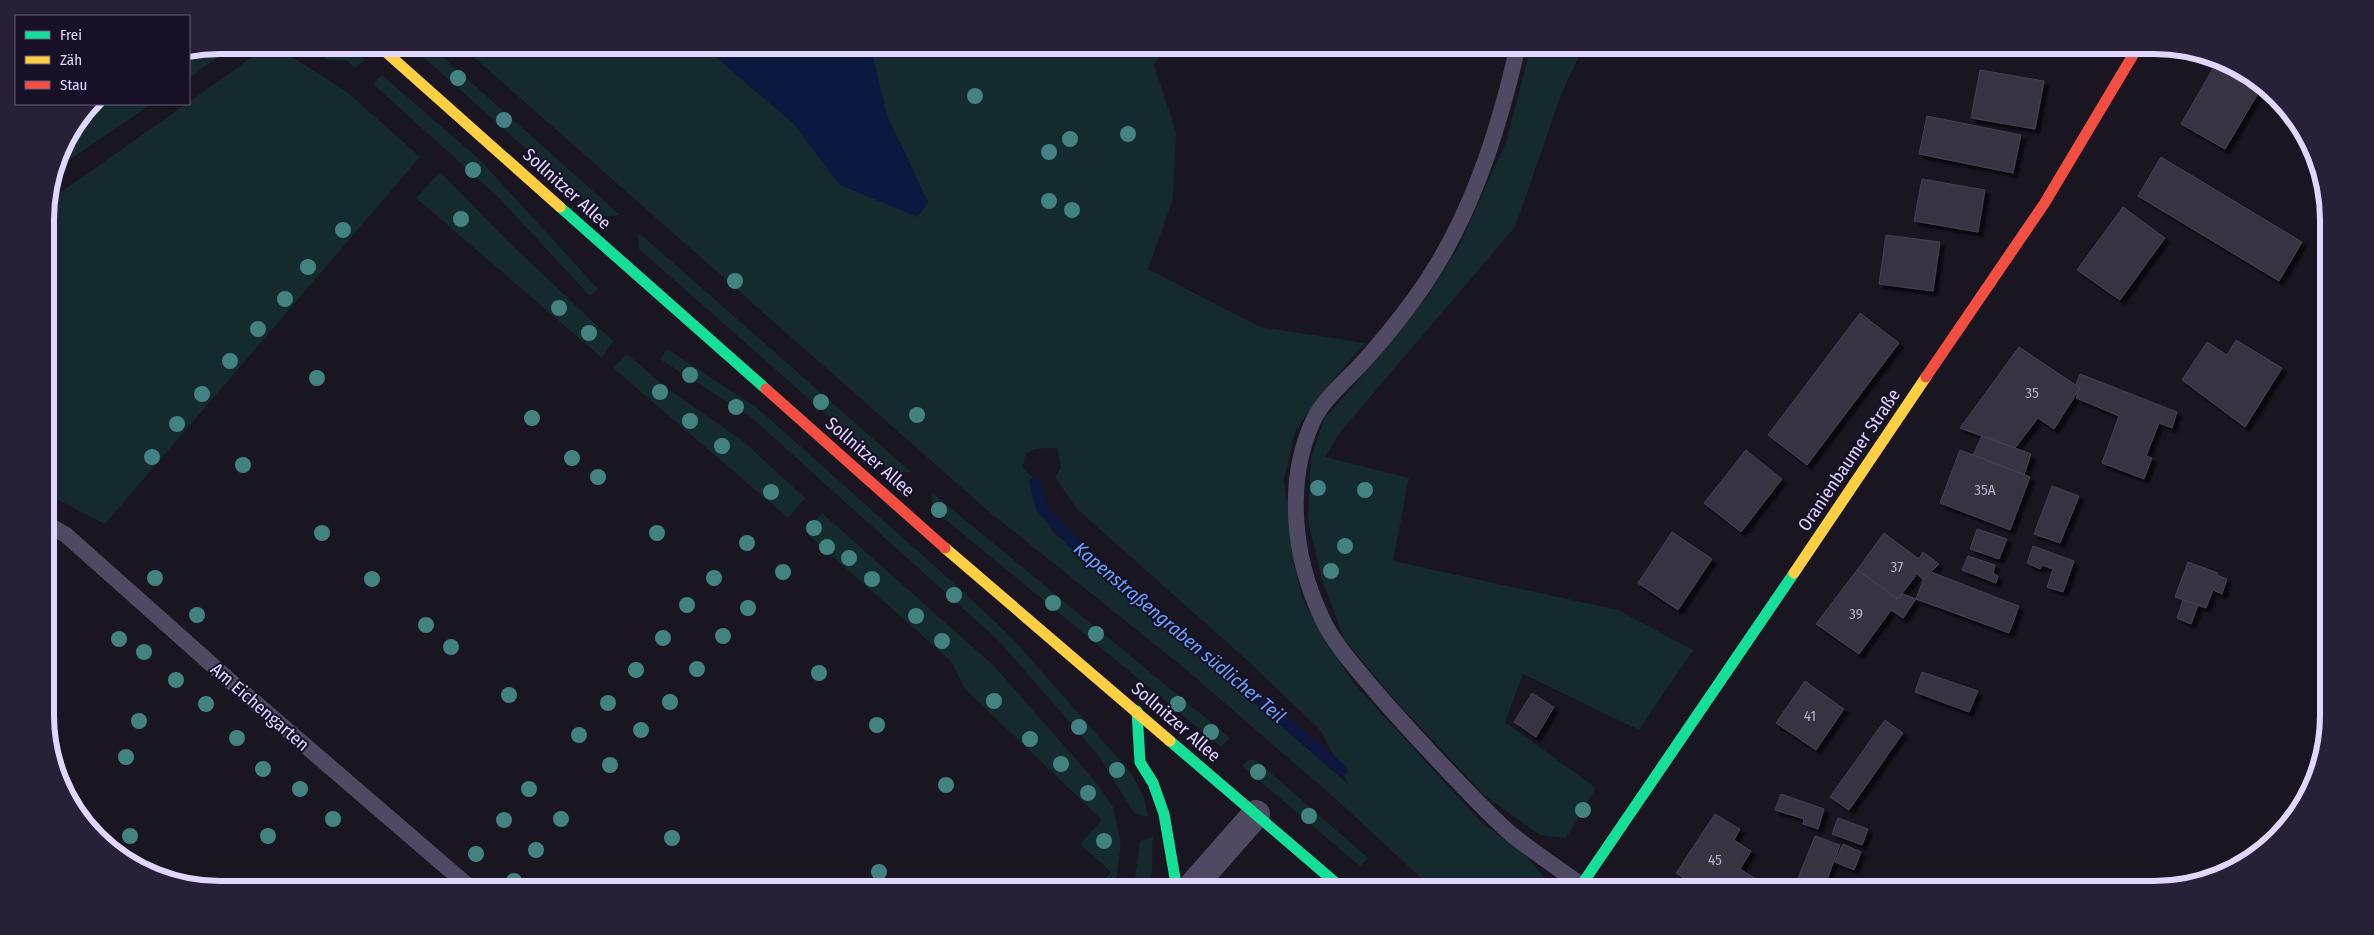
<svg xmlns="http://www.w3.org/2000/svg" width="2374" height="935" font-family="'Fira Sans Condensed',sans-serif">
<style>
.green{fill:#142a2e;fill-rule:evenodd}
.water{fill:#0c1840}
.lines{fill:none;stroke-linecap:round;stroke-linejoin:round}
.stream{stroke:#0c1840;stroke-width:11}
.building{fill:#383343;stroke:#464054;filter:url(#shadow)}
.lane{stroke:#4f4a62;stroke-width:16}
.street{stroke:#4f4a62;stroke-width:28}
.fast{stroke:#16e098;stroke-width:11}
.slow{stroke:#ffcf43;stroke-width:11}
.jam{stroke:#f24e42;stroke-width:11}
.tree{fill:#428381}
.labels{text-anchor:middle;stroke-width:4;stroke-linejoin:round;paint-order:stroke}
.number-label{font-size:15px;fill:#b6adcf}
.street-label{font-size:18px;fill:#e0d6fe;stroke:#171026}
.water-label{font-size:19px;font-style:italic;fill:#66a2fb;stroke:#171026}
.rim{fill:none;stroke:#e0d6fe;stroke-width:6}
</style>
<defs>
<filter id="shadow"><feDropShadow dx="4.5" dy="4.5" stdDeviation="1" flood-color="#0009"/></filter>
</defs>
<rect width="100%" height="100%" fill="#191521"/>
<g class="green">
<polygon points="219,45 235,45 189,78 189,51"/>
<polygon points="269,45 273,45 347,92 420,157 105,524 47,494 47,202 186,104 189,104 189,102"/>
<polygon points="303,45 348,45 365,60 355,68 347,61 329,60"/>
<polygon points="410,45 429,45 620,215 602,217"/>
<path d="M 460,45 L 702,45 L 794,124 L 840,185 L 928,202 L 887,116 L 870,45 L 1171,45 L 1164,49 L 1154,65 L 1176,132 L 1173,199 L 1148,269 L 1260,327 L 1365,343 L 1317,399 L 1295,432 L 1284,480 L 1294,564 L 1302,598 L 1327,644 L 1356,686 L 1482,823 L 1522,852 L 1546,879 L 1541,890 L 1434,890 L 1338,801 L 1183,667 L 987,510 ZM 1057,448 L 1061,467 L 1055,477 L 1077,509 L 1249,662 L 1321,731 L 1348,784 L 1134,598 L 1052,531 L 1037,481 L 1023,468 L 1025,454 L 1035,449 Z"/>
<polygon points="1531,45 1584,45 1561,95 1515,227 1341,431 1325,457 1409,478 1393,561 1618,610 1693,650 1639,730 1523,674 1505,722 1596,788 1566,838 1540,835 1484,795 1394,699 1344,639 1322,579 1308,521 1311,458 1324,419 1357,382 1429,294 1460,244 1506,142"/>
<polygon points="382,75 480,160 598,289 590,296 497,196 373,84"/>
<polygon points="92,104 151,104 55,170 63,142"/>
<polygon points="440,172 511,244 613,341 602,358 416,198"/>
<polygon points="638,232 911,472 893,473 639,249"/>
<polygon points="667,349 756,407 957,586 1012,638 1131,773 1144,798 1148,817 1134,813 1099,756 999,641 752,418 660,359"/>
<polygon points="627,354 668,389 743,441 805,498 788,518 613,368"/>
<polygon points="931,492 1230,738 1221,747 933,509"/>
<polygon points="822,513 994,666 1095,781 1113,807 1121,843 1115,890 1096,890 1111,872 1080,844 1102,820 964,688 951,661 805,532"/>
<polygon points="1248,760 1256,760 1368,858 1361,867 1242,766"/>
<polygon points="1153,837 1152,871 1147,890 1130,890 1135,879 1140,841"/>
<polygon points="1605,878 1623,881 1633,890 1598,890"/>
</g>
<polygon class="water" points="702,45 870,45 887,116 928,202 918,217 840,185 794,124"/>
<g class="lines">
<polyline class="stream" points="1035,482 1041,507 1077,547 1342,770"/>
</g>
<g class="building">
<polygon points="2219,58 2252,75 2263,85 2225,149 2181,124"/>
<polygon points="1980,70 2044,81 2035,129 1971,118"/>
<polygon points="1927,116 2021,135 2013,173 1919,154"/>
<polygon points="2161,157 2302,242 2279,281 2138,196"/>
<polygon points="1922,179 1985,190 1978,232 1914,221"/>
<polygon points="2123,207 2165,238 2120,300 2077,270"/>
<polygon points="1886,235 1940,242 1933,291 1879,284"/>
<polygon points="1860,313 1899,343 1807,465 1768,435"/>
<polygon points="2236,340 2282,368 2245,427 2182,380 2207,342 2227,355"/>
<polygon points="2019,347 2080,388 2054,429 2038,418 2015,448 1960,428"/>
<polygon points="2080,374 2177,412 2172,428 2159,423 2146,456 2152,458 2144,479 2102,463 2119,416 2076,398 2080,388 2076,385"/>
<polygon points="1982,436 2031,454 2024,475 1973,455"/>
<polygon points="1746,450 1782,479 1741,532 1704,503"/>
<polygon points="1960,450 2030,477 2010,530 1940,503"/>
<polygon points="2052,486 2079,496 2060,543 2034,534"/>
<polygon points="1977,529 2007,539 1999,559 1970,549"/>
<polygon points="1672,532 1712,559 1678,610 1638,583"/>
<polygon points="1884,533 1919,559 1923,552 1939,564 1923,580 1917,574 1898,599 1857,570"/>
<polygon points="2033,546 2074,561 2063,592 2047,587 2053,569 2042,565 2040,569 2027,563"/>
<polygon points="1968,556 1995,565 1993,573 1998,576 1996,583 1962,570"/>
<polygon points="2188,562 2218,573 2217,575 2227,579 2222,594 2213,590 2206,608 2175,597"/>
<polygon points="1857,570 1898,599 1903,594 1916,599 1903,618 1891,610 1859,654 1816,624"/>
<polygon points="1931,572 2019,606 2009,633 1916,599 1923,580"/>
<polygon points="2183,600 2198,605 2191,624 2177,618"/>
<polygon points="1922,672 1978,691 1969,712 1915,692"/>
<polygon points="1805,681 1844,709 1816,750 1776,723"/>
<polygon points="1532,693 1554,707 1536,737 1514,722"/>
<polygon points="1885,720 1903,733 1849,810 1830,797"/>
<polygon points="1781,794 1824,809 1818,829 1803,824 1804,819 1775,810"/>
<polygon points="1715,814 1740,829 1734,840 1751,851 1740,869 1759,881 1754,890 1702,890 1676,873"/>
<polygon points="1838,818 1868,829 1862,845 1832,834"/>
<polygon points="1815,836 1840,845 1823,890 1804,890 1795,886"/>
<polygon points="1843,844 1861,852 1854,870 1835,862"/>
</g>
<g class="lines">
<g class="lane">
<path d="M 1518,45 C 1498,134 1469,224 1415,298 C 1399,320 1382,341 1364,361 C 1348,379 1325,397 1314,419 C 1285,480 1293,556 1321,616 C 1331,640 1354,666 1371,686 C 1395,715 1421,742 1446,769 C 1467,791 1488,814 1511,834 C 1533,852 1558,868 1581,885"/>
<polyline points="47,524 66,535 229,680 473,890"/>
</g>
<polyline class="street" points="1189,890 1256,814"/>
<g class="fast">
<polyline points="560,207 766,389"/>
<polyline points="1137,711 1140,762 1153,783 1164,814 1177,890"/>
<polyline points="1170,741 1344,890"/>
<polyline points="1578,890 1794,573"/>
</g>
<g class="slow">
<polyline points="378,45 560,207"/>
<polyline points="945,548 1170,741"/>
<polyline points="1794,573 1926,377"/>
</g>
<g class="jam">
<polyline points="1926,377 2044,204 2139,45"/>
<polyline points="766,389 945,548"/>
</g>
</g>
<g class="tree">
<circle cx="458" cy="78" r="8"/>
<circle cx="975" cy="96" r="8"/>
<circle cx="504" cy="120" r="8"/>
<circle cx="1128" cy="134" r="8"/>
<circle cx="1070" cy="139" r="8"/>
<circle cx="1049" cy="152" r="8"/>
<circle cx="473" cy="170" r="8"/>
<circle cx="1049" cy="201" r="8"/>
<circle cx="1072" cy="210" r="8"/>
<circle cx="461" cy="219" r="8"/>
<circle cx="343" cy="230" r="8"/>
<circle cx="308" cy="267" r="8"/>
<circle cx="735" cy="281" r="8"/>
<circle cx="285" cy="299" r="8"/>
<circle cx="559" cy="308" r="8"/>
<circle cx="258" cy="329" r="8"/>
<circle cx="589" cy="333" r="8"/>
<circle cx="230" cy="361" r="8"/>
<circle cx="690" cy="375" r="8"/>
<circle cx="317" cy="378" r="8"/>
<circle cx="660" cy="392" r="8"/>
<circle cx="202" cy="394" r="8"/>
<circle cx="821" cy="402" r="8"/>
<circle cx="736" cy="407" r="8"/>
<circle cx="917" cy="415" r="8"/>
<circle cx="532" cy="418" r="8"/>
<circle cx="690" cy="421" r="8"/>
<circle cx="177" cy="424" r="8"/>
<circle cx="722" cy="446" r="8"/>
<circle cx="152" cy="457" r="8"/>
<circle cx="572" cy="458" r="8"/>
<circle cx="243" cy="465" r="8"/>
<circle cx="598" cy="477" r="8"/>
<circle cx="1318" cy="488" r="8"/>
<circle cx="1365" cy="490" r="8"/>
<circle cx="771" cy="492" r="8"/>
<circle cx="939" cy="510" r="8"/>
<circle cx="814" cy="528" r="8"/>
<circle cx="322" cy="533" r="8"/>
<circle cx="657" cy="533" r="8"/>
<circle cx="747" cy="543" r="8"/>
<circle cx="1345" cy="546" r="8"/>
<circle cx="827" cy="547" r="8"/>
<circle cx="849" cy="558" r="8"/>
<circle cx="1331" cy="571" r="8"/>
<circle cx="783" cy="572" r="8"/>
<circle cx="155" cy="578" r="8"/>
<circle cx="714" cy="578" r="8"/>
<circle cx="372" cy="579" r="8"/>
<circle cx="872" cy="579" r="8"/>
<circle cx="954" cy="595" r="8"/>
<circle cx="1053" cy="603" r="8"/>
<circle cx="687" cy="605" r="8"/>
<circle cx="748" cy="608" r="8"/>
<circle cx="197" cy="615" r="8"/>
<circle cx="916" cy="616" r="8"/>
<circle cx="426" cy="625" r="8"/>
<circle cx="1096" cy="634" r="8"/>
<circle cx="723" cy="636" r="8"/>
<circle cx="663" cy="638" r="8"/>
<circle cx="119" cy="639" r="8"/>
<circle cx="942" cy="641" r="8"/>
<circle cx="451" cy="647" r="8"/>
<circle cx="144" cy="652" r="8"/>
<circle cx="697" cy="669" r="8"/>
<circle cx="636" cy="670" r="8"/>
<circle cx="819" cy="673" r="8"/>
<circle cx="176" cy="680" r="8"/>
<circle cx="509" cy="695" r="8"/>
<circle cx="994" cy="701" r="8"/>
<circle cx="670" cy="702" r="8"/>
<circle cx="608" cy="703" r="8"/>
<circle cx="206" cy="704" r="8"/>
<circle cx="1178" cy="704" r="8"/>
<circle cx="139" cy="721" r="8"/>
<circle cx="877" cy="725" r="8"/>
<circle cx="1079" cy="727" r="8"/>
<circle cx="641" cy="730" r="8"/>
<circle cx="1211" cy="732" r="8"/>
<circle cx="579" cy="735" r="8"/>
<circle cx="237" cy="738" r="8"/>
<circle cx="1030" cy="739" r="8"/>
<circle cx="126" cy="757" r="8"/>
<circle cx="1061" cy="764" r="8"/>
<circle cx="610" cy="765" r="8"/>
<circle cx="263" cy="769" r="8"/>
<circle cx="1117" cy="770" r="8"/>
<circle cx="1258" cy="772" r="8"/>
<circle cx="946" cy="785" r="8"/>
<circle cx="300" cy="789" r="8"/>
<circle cx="529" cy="789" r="8"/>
<circle cx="1088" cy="793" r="8"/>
<circle cx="1583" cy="810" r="8"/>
<circle cx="1309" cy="816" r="8"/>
<circle cx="333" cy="819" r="8"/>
<circle cx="561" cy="819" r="8"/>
<circle cx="504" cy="820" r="8"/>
<circle cx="130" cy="836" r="8"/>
<circle cx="268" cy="836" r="8"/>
<circle cx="672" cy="838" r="8"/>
<circle cx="1104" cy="841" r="8"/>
<circle cx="536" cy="850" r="8"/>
<circle cx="476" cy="854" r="8"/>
<circle cx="879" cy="872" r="8"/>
<circle cx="514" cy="881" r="8"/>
</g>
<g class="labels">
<g class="number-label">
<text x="2032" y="398">35</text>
<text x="1985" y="495">35A</text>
<text x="1897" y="572">37</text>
<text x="1856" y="619">39</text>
<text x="1810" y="721">41</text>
<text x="1715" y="865">45</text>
</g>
<g class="street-label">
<text transform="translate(567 189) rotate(42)" y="6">Sollnitzer Allee</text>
<text transform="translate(870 457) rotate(41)" y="6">Sollnitzer Allee</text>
<text transform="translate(1849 460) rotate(-56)" y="6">Oranienbaumer Straße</text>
<text transform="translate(260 707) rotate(41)" y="6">Am Eichengarten</text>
<text transform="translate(1176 722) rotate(41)" y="6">Sollnitzer Allee</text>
</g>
<g class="water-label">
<text transform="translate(1180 632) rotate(40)" y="7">Kapenstraßengraben südlicher Teil</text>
</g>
</g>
<path d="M0 0H2374V935H0ZM220 54H2154A166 166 0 0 1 2320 220V715A166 166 0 0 1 2154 881H220A166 166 0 0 1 54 715V220A166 166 0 0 1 220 54Z" fill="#272037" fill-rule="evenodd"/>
<path class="rim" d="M220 54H2154A166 166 0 0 1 2320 220V715A166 166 0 0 1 2154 881H220A166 166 0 0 1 54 715V220A166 166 0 0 1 220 54Z"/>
<rect x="15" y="15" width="175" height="90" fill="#171026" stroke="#675f7c"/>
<rect x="25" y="31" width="25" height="8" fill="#16e098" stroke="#675f7c"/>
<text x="60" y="40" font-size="15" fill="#e0d6fe">Frei</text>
<rect x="25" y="56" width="25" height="8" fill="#ffcf43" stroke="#675f7c"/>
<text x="60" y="65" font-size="15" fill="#e0d6fe">Zäh</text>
<rect x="25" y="81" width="25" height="8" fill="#f24e42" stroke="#675f7c"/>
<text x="60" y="90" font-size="15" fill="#e0d6fe">Stau</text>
</svg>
